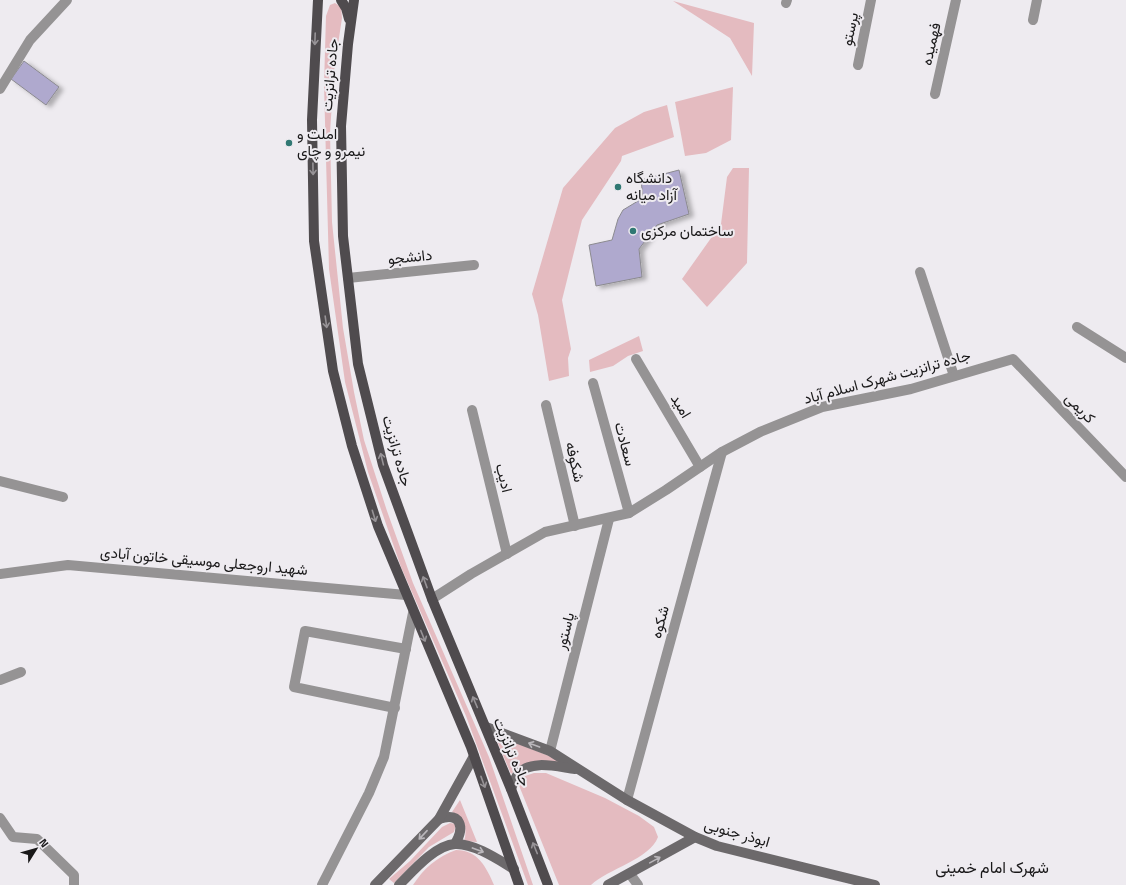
<svg xmlns="http://www.w3.org/2000/svg" width="1126" height="885" font-family="'Titillium Web',Vazirmatn,sans-serif">
<style>
.green{fill:#e4bbc0}
.building{fill:#afa9ce;stroke:#8b8a8f;filter:url(#shadow)}
.lines{fill:none;stroke-linecap:round;stroke-linejoin:round}
.street{stroke:#959394;stroke-width:10}
.secondary{stroke:#6c696b;stroke-width:10}
.primary{stroke:#4f4b4e;stroke-width:10}
.oneway{stroke:#979397}
.oneway2{stroke:#bab7bb}
.poi-dot{fill:#307873;stroke:#eeebf0;stroke-width:1.5}
.labels{text-anchor:middle;stroke-width:4;stroke-linejoin:round;paint-order:stroke}
.street-label{font-size:15px;fill:#191819;stroke:#eeebf0}
.poi-label{font-size:15px;fill:#191819;stroke:#eeebf0;text-anchor:start}
.neighbourhood-label{font-size:16px;fill:#191819;stroke:#eeebf0}
</style>
<defs>
<filter id="shadow"><feDropShadow dx="4.5" dy="2.5" stdDeviation="2" flood-color="#0004"/></filter>
</defs>
<rect width="100%" height="100%" fill="#eeebf0"/>
<g class="green">
<polygon points="673,1 754,23 752,76 730,38"/>
<polygon points="335,3 341,7 342,18 334,71 330,133 332,222 343,328 354,392 364,440 387,511 413,583 489,757 533,885 528,885 466,716 401,567 368,472 345,382 329,269 324,85 326,16 330,5"/>
<polygon points="733,87 731,140 706,153 685,156 675,102"/>
<polygon points="667,105 674,137 622,156 621,161 582,220 562,300 571,349 568,358 569,376 549,381 538,315 532,294 563,188 615,128 644,112"/>
<polygon points="733,168 749,168 747,263 707,307 682,279 721,224 727,177"/>
<polygon points="639,336 643,351 628,356 613,366 590,372 589,360"/>
<polygon points="494,734 554,758 566,764 519,767 511,774"/>
<path d="M 534,773 L 546,773 L 605,798 L 639,816 L 654,827 L 658,837 C 650,859 608,869 591,885 L 559,885 L 518,783 L 525,776 Z"/>
<path d="M 460,800 L 477,842 L 464,841 C 468,829 464,816 452,812 Z"/>
<polygon points="450,823 456,824 454,832 429,847 394,883 389,879 410,861 442,827"/>
<path d="M 456,850 C 478,850 486,867 494,885 L 413,885 C 424,868 437,857 456,850 Z"/>
</g>
<g class="building">
<polygon points="24,61 59,87 46,105 11,79"/>
<polygon points="679,170 689,214 657,225 639,249 642,277 596,286 589,245 612,240 618,219 623,210 643,198 641,180"/>
</g>
<g class="lines">
<g class="street">
<polyline points="786,3 787,0"/>
<polyline points="1033,20 1037,0"/>
<polyline points="858,65 871,0"/>
<polyline points="0,89 30,40 67,0"/>
<polyline points="935,94 956,0"/>
<polyline points="920,272 954,376"/>
<polyline points="348,278 474,265"/>
<polyline points="1077,327 1126,358"/>
<polyline points="636,359 700,467"/>
<polyline points="593,383 629,513"/>
<polyline points="546,405 575,526"/>
<polyline points="472,410 507,554"/>
<polyline points="0,481 63,497"/>
<polyline points="0,574 68,565 406,595"/>
<polyline points="432,599 471,574 545,532 629,513 666,490 722,452 760,432 822,407 911,389 1013,359 1126,477"/>
<polyline points="0,680 21,672"/>
<polyline points="395,708 294,687 305,631 406,649"/>
<polyline points="550,751 609,519"/>
<polyline points="627,800 722,452"/>
<polyline points="0,818 13,837 37,839 74,875 74,885"/>
<polyline points="630,874 638,885"/>
<polyline points="322,885 369,793 384,757 413,613"/>
</g>
<g class="secondary">
<polyline points="486,727 550,751 627,800 695,837 717,846 875,885"/>
<path d="M 511,789 C 513,784 515,778 518,774 C 531,759 558,767 575,769"/>
<path d="M 439,819 C 461,812 465,827 455,844"/>
<polyline points="375,885 439,819 474,756"/>
<path d="M 399,885 C 412,872 435,845 455,844 C 474,843 499,860 514,869"/>
<polyline points="608,885 695,837"/>
</g>
<g class="primary">
<polyline points="318,0 312,120 314,241 333,371 352,446 378,526 471,747 519,885"/>
<polyline points="341,0 346,8 349,19"/>
<polyline points="354,0 348,44 341,126 343,236 358,364 383,465 432,599 511,789 548,885"/>
</g>
</g>
<defs><path id="oneway-shaft" d="M-6 0H5M1.5-3L5.5 0L1.5 3" fill="none" stroke-width="1.6" stroke-linecap="round" stroke-linejoin="round"/></defs>
<g class="oneway">
<use href="#oneway-shaft" transform="translate(315 39) rotate(92)"/>
<use href="#oneway-shaft" transform="translate(313 169) rotate(89)"/>
<use href="#oneway-shaft" transform="translate(326 322) rotate(82)"/>
<use href="#oneway-shaft" transform="translate(382 459) rotate(-104)"/>
<use href="#oneway-shaft" transform="translate(374 516) rotate(73)"/>
<use href="#oneway-shaft" transform="translate(425 582) rotate(-110)"/>
<use href="#oneway-shaft" transform="translate(423 636) rotate(68)"/>
<use href="#oneway-shaft" transform="translate(475 702) rotate(-113)"/>
<use href="#oneway-shaft" transform="translate(483 782) rotate(70)"/>
<use href="#oneway-shaft" transform="translate(535 848) rotate(-112)"/>
</g>
<g class="oneway2">
<use href="#oneway-shaft" transform="translate(534 745) rotate(-160)"/>
<use href="#oneway-shaft" transform="translate(423 835) rotate(133)"/>
<use href="#oneway-shaft" transform="translate(478 850) rotate(20)"/>
<use href="#oneway-shaft" transform="translate(655 860) rotate(-29)"/>
</g>
<g class="poi-dot">
<circle cx="289" cy="143" r="4"/>
<circle cx="618" cy="187" r="4"/>
<circle cx="633" cy="231" r="4"/>
</g>
<g class="labels">
<g class="street-label">
<text transform="translate(850 29) rotate(-78)" y="5">پرستو</text>
<text transform="translate(931 44) rotate(-77)" y="5">فهمیده</text>
<text transform="translate(330 75) rotate(-85)" y="5">جاده ترانزیت</text>
<text transform="translate(410 257) rotate(-6)" y="5">دانشجو</text>
<text transform="translate(887 377) rotate(-15)" y="5">جاده ترانزیت شهرک اسلام آباد</text>
<text transform="translate(681 406) rotate(59)" y="5">امید</text>
<text transform="translate(1080 408) rotate(46)" y="5">کریمی</text>
<text transform="translate(625 444) rotate(75)" y="5">سعادت</text>
<text transform="translate(397 451) rotate(74)" y="5">جاده ترانزیت</text>
<text transform="translate(575 462) rotate(77)" y="5">شکوفه</text>
<text transform="translate(504 478) rotate(76)" y="5">ادیب</text>
<text transform="translate(204 561) rotate(5)" y="5">شهید اروجعلی موسیقی خاتون آبادی</text>
<text transform="translate(660 622) rotate(-75)" y="5">شکوه</text>
<text transform="translate(565 631) rotate(-76)" y="5">پاستور</text>
<text transform="translate(512 752) rotate(67)" y="5">جاده ترانزیت</text>
<text transform="translate(737 833) rotate(16)" y="5">ابوذر جنوبی</text>
</g>
<g class="poi-label">
<text x="297" y="139">املت و<tspan x="297" dy="17">نیمرو و چای</tspan></text>
<text x="626" y="183">دانشگاه<tspan x="626" dy="17">آزاد میانه</tspan></text>
<text x="641" y="236">ساختمان مرکزی</text>
</g>
<g class="neighbourhood-label">
<text x="992" y="873">شهرک امام خمینی</text>
</g>
</g>
<g transform="translate(36 849) rotate(53)" stroke="#eeebf0" stroke-width="3" paint-order="stroke">
<path d="M0-3L7 15L0 10L-7 15Z" fill="#191819"/>
<text y="-6" font-size="11" font-weight="bold" text-anchor="middle" fill="#191819">N</text>
</g>
</svg>
